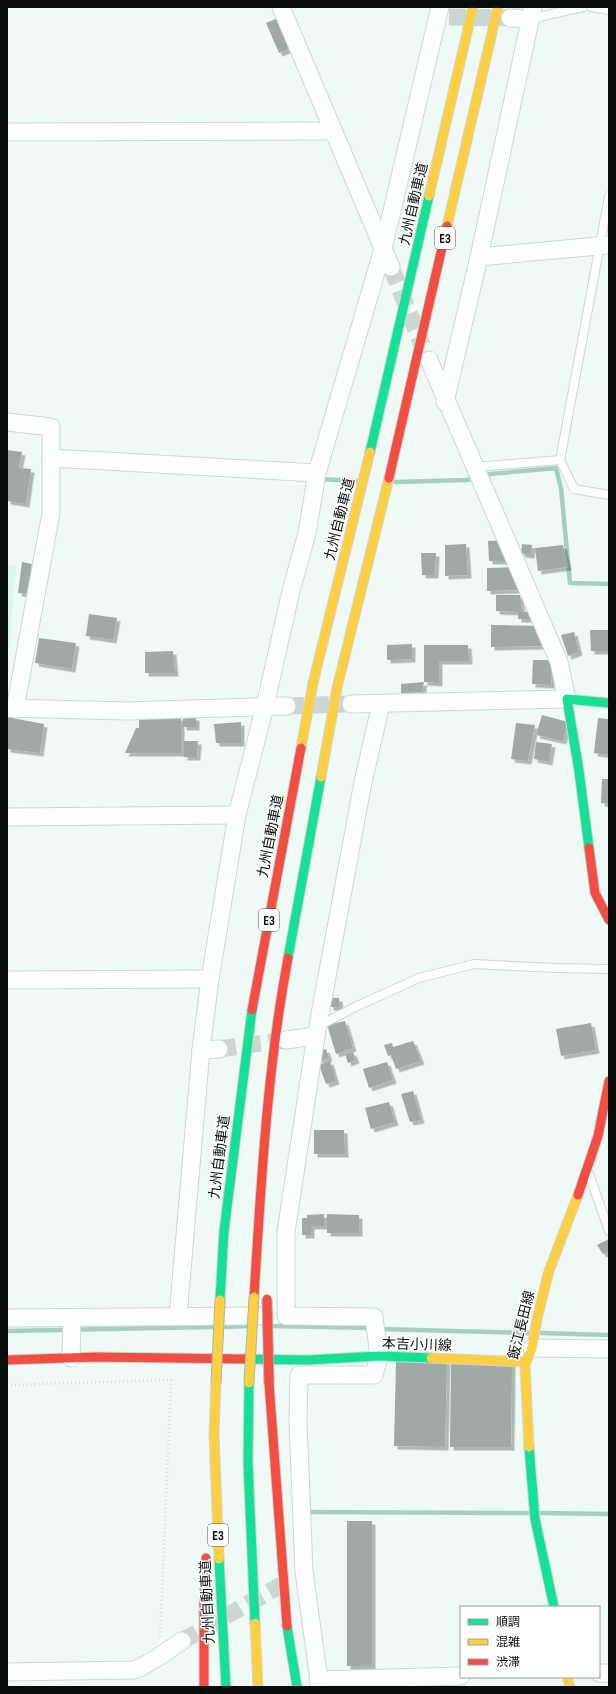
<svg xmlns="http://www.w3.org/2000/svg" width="616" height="1694" font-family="'Sofia Sans Condensed','Noto Sans JP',sans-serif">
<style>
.green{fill:#d9f7ed}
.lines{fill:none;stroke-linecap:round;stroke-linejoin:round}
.stream{stroke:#a7cec2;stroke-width:4.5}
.building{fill:#a0a9a6;filter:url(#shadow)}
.street-tunnel{stroke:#ccd7d3;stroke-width:17;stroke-dasharray:17 8;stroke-linecap:butt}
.lane-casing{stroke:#cdd7d4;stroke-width:10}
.street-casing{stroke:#cdd7d4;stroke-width:19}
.fast-casing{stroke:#cdd7d4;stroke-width:11}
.slow-casing{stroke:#cdd7d4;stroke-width:11}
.jam-casing{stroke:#cdd7d4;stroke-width:11}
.path{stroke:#d9dcdb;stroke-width:2.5;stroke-dasharray:1 3;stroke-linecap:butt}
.lane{stroke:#fdfefe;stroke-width:8}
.street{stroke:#fdfefe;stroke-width:17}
.fast{stroke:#16e098;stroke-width:9}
.slow{stroke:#ffcf43;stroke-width:9}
.jam{stroke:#f24e42;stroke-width:9}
.slow-bridge-casing{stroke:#9fb8b1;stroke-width:11;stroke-linecap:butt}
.jam-bridge-casing{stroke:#9fb8b1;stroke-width:11;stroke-linecap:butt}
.slow-bridge{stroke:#ffcf43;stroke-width:9}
.jam-bridge{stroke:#f24e42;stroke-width:9}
.labels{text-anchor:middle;stroke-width:3;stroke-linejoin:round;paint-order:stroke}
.shield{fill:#fff;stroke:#515655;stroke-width:1}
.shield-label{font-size:13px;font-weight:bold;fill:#070e0c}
.street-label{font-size:14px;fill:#070e0c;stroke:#fff}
</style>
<defs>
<filter id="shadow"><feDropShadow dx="3.5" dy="3.5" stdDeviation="0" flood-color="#0004"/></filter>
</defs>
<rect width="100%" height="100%" fill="#effaf6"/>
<polygon class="green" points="7,564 17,566 13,596 10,645 7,653"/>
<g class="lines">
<g class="stream">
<polyline points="319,479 357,481"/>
<polyline points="395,482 467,480 490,474 556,468 561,488 570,583 609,584"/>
<polyline points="273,1326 371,1328"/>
<polyline points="225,1327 247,1326"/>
<polyline points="379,1329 529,1333"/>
<polyline points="7,1331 213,1327"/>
<polyline points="541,1333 609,1335"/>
<polyline points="305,1512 529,1513"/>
<polyline points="541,1513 609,1514"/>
</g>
</g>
<g class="building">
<polygon points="280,17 294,47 279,53 266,23"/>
<polygon points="7,450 22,452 19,468 31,469 26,504 7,501"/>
<polygon points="507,540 508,561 489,561 488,541"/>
<polygon points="466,544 468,575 445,576 445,545"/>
<polygon points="522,544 532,545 531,555 521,554"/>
<polygon points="563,545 568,567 538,571 535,548"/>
<polygon points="421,553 436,553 435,575 422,575"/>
<polygon points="22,562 32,564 27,594 18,593"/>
<polygon points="519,567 518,590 487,591 487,568"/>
<polygon points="496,595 520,595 522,612 532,612 532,619 518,619 518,612 496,611"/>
<polygon points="89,614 117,618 113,640 86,636"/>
<polygon points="491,625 544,626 544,646 491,647"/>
<polygon points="590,630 609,630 609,651 591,651"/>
<polygon points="574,632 579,652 568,656 561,635"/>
<polygon points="39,638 76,643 72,669 35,663"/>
<polygon points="412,644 412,659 387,660 387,645"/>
<polygon points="424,645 468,645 469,661 439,661 439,683 424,682"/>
<polygon points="173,651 175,673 145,673 145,652"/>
<polygon points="533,660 553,660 551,685 532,684"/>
<polygon points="424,682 422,692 401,693 401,684"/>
<polygon points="542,715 568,722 563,741 536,735"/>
<polygon points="7,717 44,724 40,753 7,749"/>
<polygon points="139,717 181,717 181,753 125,753 136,728 139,728"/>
<rect x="183" y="717" width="13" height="10"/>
<polygon points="598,718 609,719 609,755 594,753"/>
<polygon points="241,722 241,743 216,743 214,724"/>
<polygon points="516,723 535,725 528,761 511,759"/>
<polygon points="184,741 198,741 197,757 184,757"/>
<polygon points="536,742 552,744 549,762 534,759"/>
<polygon points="602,779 609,779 609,804 601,803"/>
<polygon points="330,998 339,998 340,1007 330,1007"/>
<polygon points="345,1021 353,1048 336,1054 327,1025"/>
<polygon points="591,1023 596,1050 561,1056 556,1029"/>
<polygon points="413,1041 421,1061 396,1069 391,1055 388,1056 384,1045 392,1043 393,1047"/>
<polygon points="326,1049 329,1058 319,1061 316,1051"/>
<polygon points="353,1052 356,1060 348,1063 345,1054"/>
<polygon points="330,1061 336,1081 326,1084 319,1065"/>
<polygon points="387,1062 393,1080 369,1088 363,1069"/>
<polygon points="413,1091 421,1120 410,1122 401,1094"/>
<polygon points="389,1102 395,1122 371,1129 365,1108"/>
<polygon points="314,1130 344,1130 345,1154 314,1154"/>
<polygon points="324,1214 324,1226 311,1226 311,1235 302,1235 302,1218 307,1218 307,1215"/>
<polygon points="327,1214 359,1215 359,1233 327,1233"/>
<polygon points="609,1239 609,1252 603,1254 597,1245"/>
<polygon points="396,1360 447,1361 445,1447 394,1446"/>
<polygon points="451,1362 512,1363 511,1447 450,1447"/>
<rect x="347" y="1521" width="25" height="145"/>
<polygon points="448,1683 449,1687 425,1687 425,1686"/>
</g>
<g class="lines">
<g class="street-tunnel">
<polyline points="449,17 508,18"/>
<polyline points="391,267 422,345"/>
<polyline points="287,706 345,704"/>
<polyline points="219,1049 286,1040"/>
<polyline points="182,1641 285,1583"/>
</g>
<defs>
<g id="lane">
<polyline points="591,7 609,10"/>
<polyline points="530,19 583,7"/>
<polyline points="560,460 574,489 609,495"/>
<polyline points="475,467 560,460 609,196"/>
<polyline points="319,1026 355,1007 419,978 474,964 557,968 609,969"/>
<polyline points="589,1174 609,1231"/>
</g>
<g id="street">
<polyline points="281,7 391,267"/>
<polyline points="510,18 530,19"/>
<polyline points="7,132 333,131"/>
<polyline points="479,257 609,245"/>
<polyline points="445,402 479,257 533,7"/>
<polyline points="7,422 51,427 51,513 15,709"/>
<polyline points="51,458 317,473"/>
<polyline points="351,704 567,699 559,662 429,360"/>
<polyline points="7,708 126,711 287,706"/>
<polyline points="7,817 237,815"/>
<polyline points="7,980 210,979"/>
<polyline points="286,1040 316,1036"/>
<polyline points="201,1050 219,1049"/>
<polyline points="178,1316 201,1050 210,979 237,815 265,706 291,591 307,533 317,473 383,249 440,7"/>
<polyline points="7,1318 265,1316"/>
<polyline points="532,1348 609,1349"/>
<polyline points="71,1358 72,1318"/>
<path d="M 8,1672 L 134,1670 C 151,1664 166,1651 182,1641"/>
<polyline points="599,1673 609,1673"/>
<polyline points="318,1680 461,1676"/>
<polyline points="320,1687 304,1572 298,1421 299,1375 374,1375 379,1356 374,1317 286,1316 286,1232 316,1036 363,782 381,704"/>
</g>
<g id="fast">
<polyline points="370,452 429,196"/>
<polyline points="589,848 579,771 567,699 609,703"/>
<polyline points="288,958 321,777"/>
<polyline points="220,1300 224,1231 252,1010"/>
<polyline points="245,1359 308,1360 379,1356 431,1358"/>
<polyline points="249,1383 248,1463 255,1623"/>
<polyline points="529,1447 535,1519 554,1607"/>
<polyline points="219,1559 226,1687"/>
<polyline points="287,1626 297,1687"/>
</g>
<g id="slow">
<polyline points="429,196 473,7"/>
<polyline points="447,226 498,7"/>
<polyline points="301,748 313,683 370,452"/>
<polyline points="321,777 337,688 389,478"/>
<polyline points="431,1358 526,1362"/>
<polyline points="216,1383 214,1434 219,1559"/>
<polyline points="529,1447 525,1365 532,1348 537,1319 549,1271 578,1195"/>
<polyline points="255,1623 258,1687"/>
<polyline points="567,1677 570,1687"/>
</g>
<g id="jam">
<polyline points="389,478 447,226"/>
<polyline points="589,848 595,893 609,920"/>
<polyline points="252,1010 301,748"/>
<polyline points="578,1195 598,1136 609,1081"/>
<path d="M 254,1297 C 261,1184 267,1070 288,958"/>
<polyline points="7,1360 96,1357 245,1359"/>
<polyline points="269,1383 287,1626"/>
<polyline points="204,1687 204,1601 206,1558"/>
</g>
</defs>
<use href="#lane" class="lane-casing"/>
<use href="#street" class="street-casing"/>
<use href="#fast" class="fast-casing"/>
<use href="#slow" class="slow-casing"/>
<use href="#jam" class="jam-casing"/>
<polyline class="path" points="7,1385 171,1380 160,1638"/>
<use href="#lane" class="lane"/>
<use href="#street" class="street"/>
<use href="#fast" class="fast"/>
<use href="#slow" class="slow"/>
<use href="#jam" class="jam"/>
<defs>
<g id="slow-bridge">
<polyline points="216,1383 220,1300"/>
<polyline points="249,1383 254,1297"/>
</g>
<polyline id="jam-bridge" points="267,1299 269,1383"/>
</defs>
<use href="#slow-bridge" class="slow-bridge-casing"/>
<use href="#jam-bridge" class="jam-bridge-casing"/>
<use href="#slow-bridge" class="slow-bridge"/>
<use href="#jam-bridge" class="jam-bridge"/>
</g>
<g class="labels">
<g class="shield">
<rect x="435" y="227" width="20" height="22" rx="3"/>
<rect x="259" y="909" width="20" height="22" rx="3"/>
<rect x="208" y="1524" width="20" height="22" rx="3"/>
</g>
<g class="shield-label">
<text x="445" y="243">E3</text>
<text x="269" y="925">E3</text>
<text x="218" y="1540">E3</text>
</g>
<g class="street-label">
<text transform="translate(413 204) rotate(-77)" y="5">九州自動車道</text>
<text transform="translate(339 519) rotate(-76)" y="5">九州自動車道</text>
<text transform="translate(270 836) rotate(-79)" y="5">九州自動車道</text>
<text transform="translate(219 1157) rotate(-83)" y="5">九州自動車道</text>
<text transform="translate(521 1325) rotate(-76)" y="5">飯江長田線</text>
<text transform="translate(417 1344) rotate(2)" y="5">本吉小川線</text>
<text transform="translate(207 1602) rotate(-93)" y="5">九州自動車道</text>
</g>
</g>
<rect width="616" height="1694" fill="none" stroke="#070e0c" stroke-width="16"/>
<rect x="460" y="1606" width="140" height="72" fill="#ffffff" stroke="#9c9f9e"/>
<rect x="468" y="1619" width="20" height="6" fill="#16e098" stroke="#9c9f9e"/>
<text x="496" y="1626" font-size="12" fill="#070e0c">順調</text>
<rect x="468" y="1639" width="20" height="6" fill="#ffcf43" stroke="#9c9f9e"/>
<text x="496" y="1646" font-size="12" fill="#070e0c">混雑</text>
<rect x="468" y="1659" width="20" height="6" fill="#f24e42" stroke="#9c9f9e"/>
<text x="496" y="1666" font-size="12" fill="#070e0c">渋滞</text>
</svg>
